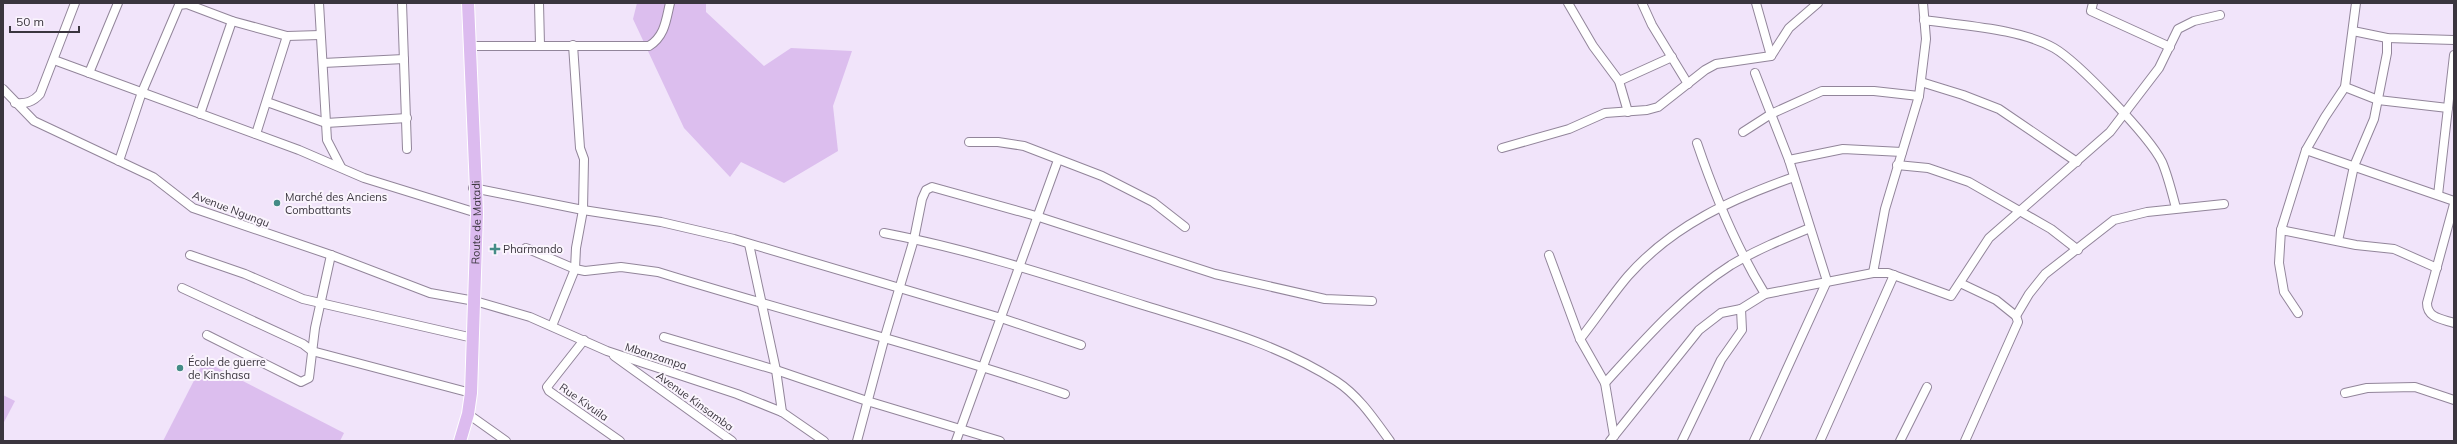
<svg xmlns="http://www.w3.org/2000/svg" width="2457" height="444" font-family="Mulish,sans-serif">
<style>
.green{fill:#dcbeee}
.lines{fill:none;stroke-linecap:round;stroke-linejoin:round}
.street-casing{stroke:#92859a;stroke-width:10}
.primary-casing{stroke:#fff;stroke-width:14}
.street{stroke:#fff;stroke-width:8}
.primary{stroke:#dcbbef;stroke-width:12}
.poi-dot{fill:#448b86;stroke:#faf4fd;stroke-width:1.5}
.labels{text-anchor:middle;stroke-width:4;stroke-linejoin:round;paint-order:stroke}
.poi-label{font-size:11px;fill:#3a353e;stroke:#faf4fd;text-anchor:start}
.street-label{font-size:11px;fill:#3a353e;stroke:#faf4fd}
</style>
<rect width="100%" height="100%" fill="#f1e4fa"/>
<g class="green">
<polygon points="637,3 706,3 706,12 764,66 791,48 852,51 833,106 838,151 784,183 741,162 730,177 684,128 633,19"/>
<polygon points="204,361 344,433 340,441 163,441"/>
<polygon points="3,395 15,401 3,424"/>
</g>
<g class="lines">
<defs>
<g id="street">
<polyline points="319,3 327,140 341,167"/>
<polyline points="402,3 407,149"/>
<polyline points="539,3 540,45"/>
<polyline points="1568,3 1593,46 1619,81 1628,112"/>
<polyline points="1642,3 1652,25 1688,84"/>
<polyline points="1756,3 1771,56"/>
<polyline points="2093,3 2091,11 2170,47"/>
<path d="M 1924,20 C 1963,26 2019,28 2054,48 C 2078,62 2149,136 2162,162 C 2168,176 2172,193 2176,208"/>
<polyline points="2353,31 2387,38 2454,40"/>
<path d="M 471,46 L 649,46 C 665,36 666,20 670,3"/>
<polyline points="54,60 299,150 364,178 477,213"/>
<polyline points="323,63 404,59"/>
<polyline points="89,73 118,3"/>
<polyline points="1619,81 1672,57"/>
<polyline points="1921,82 1963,95 1999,109 2077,162"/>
<polyline points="2345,87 2378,100 2448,108"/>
<polyline points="3,89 34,121 153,177 193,208 331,255 430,293 475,301 530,317 607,351 737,394 782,412 824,441"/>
<polyline points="267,102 326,123 407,118"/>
<path d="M 15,103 C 26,104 33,102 40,94 L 75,3"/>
<polyline points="200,114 232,21"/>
<polyline points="1743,132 1771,114 1822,91 1874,91 1919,96"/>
<polyline points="256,134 287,36"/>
<polyline points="969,142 998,142 1024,146 1102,176 1153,202 1185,227"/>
<path d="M 1697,143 C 1715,196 1736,247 1765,294"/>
<polyline points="1502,148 1569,129 1605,113 1647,110 1658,107 1705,70 1716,64 1771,56 1789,28 1818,3"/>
<polyline points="2306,150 2454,201"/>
<polyline points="1789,160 1843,149 1902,152"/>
<polyline points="119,161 142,92 179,5 187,4 232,21 287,36 320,35"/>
<polyline points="1897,165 1928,168 1969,182 2051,229 2078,250"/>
<polyline points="473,188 583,210 661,222 734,239 1001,318 1081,345"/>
<polyline points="2438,195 2454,55"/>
<path d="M 2454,204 L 2427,303 C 2427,318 2442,319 2454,323"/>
<polyline points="2281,230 2356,245 2394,249 2437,268"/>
<path d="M 884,233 C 973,250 1060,279 1146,306 C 1210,326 1279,344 1336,381 C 1359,396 1374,419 1390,441"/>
<polyline points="2338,241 2354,166 2374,119 2387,53 2387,38"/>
<polyline points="749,244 776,370 782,412"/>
<path d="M 526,248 L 575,269 L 585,271 L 621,267 L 658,272 C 793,314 931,348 1065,394"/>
<polyline points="190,255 245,274 303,299 473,338"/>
<polyline points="1549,255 1580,339 1605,383 1614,436"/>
<polyline points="1873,273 1885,209 1919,96 1926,39 1923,3"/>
<polyline points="1960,283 1996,300 2016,316 2018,322 1965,441"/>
<polyline points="182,288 303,344 312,351 471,393"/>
<polyline points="2298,313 2284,292 2279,263 2281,230 2306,150 2325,117 2345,87 2356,3"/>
<polyline points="2016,316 2029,294 2045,274 2114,220 2147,212 2224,204"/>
<polyline points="552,326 575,269 576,248 583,210 584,159 580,148 573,45"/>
<polyline points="207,335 301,382 309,378 315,328 331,255"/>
<polyline points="664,337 776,370 867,401 1000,441"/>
<path d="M 1580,339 C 1596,319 1611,296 1628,276 C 1673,225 1732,199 1794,177"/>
<polyline points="584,340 547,387 549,391 620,441"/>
<polyline points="614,356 732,441"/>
<path d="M 1605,383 C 1644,340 1681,297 1731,265 C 1756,250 1783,239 1810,228"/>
<polyline points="2345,393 2367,388 2415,387 2454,400"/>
<polyline points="468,414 506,441"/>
<polyline points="857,441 884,340 914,239 922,199 926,190 932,187 1036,216 1215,274 1325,299 1372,301"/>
<polyline points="956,441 1058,160"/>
<polyline points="1610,441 1699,330 1721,313 1741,309 1765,294 1873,273 1888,273 1951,296 1989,238 2110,132 2159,68 2178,29 2194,21 2220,15"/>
<polyline points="1682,441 1721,360 1742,330 1741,309"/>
<polyline points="1754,441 1827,281 1789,160 1755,73"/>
<polyline points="1820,441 1894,275"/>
<polyline points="1900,441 1927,387"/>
</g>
<g id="primary">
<path id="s1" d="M 460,441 L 468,414 L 471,393 L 477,213 L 468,3"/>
</g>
</defs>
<use href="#street" class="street-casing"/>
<use href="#primary" class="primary-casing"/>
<use href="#street" class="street"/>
<use href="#primary" class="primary"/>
</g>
<g class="poi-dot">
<circle cx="277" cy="203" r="4"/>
<path d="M493 243h4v4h4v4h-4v4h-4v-4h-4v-4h4z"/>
<circle cx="180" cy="368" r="4"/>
</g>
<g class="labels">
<g class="poi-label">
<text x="285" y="201">Marché des Anciens<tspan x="285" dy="13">Combattants</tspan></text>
<text x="503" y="253">Pharmando</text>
<text x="188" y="366">École de guerre<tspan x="188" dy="13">de Kinshasa</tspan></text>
</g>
<g class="street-label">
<text transform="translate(231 209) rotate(21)" y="4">Avenue Ngungu</text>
<text dy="4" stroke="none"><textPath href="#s1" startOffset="220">Route de Matadi</textPath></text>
<text transform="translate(656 356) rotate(18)" y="4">Mbanzampa</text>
<text transform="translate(695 401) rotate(36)" y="4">Avenue Kinsamba</text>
<text transform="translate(584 402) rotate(35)" y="4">Rue Kivuila</text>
</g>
</g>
<rect width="2457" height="444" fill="none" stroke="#3a353e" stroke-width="8"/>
<path d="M10 26v6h69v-6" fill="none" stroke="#3a353e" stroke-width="2"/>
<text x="16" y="26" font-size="12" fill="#3a353e" stroke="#faf4fd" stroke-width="3" paint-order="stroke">50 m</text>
</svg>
